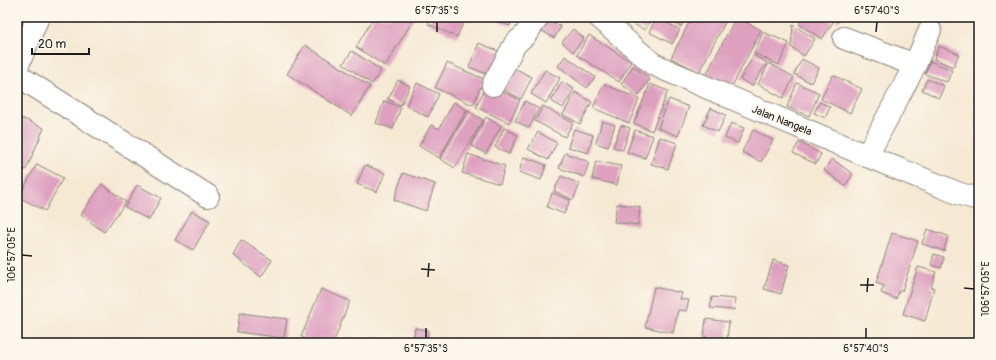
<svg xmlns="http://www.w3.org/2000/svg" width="996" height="360" font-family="Pangolin,sans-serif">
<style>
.building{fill:#dea0bf}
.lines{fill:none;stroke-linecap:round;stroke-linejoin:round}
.minor-casing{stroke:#898278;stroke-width:24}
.major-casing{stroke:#898278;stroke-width:24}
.minor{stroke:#fff;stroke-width:22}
.major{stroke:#fff;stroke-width:22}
.ticks{fill:none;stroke:#1c1c1c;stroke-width:1.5}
.labels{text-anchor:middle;stroke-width:3;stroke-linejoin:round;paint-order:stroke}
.street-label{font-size:11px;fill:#1c1c1c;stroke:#fbf7ec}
.neatline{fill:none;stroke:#1c1c1c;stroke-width:1.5}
.ticks-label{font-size:10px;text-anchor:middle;fill:#1c1c1c}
</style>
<rect width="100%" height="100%" fill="#fbf7ec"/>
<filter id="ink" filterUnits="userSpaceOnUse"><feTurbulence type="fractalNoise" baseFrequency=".025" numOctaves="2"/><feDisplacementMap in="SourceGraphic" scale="8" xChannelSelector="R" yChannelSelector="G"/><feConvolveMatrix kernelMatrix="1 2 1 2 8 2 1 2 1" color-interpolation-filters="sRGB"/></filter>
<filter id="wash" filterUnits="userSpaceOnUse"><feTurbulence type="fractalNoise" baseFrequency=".012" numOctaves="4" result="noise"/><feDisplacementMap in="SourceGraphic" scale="16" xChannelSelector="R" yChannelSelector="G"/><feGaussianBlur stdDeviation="0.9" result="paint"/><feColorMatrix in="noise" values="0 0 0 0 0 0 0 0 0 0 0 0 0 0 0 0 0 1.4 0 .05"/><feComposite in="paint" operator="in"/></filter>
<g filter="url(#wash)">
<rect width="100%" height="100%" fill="#f6e9d4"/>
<g id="blocks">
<g class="building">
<polygon points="374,17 415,17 385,66 356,47"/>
<polygon points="431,17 466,17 457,37 428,24"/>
<polygon points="499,17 513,17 510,26 498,22"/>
<polygon points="632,17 652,17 645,30 630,22"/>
<polygon points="657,17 680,30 672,44 649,32"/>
<polygon points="663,17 686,17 681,27"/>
<polygon points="692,17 728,17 699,72 671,58"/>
<polygon points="736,17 761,30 730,90 705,77"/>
<polygon points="803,17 825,17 833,22 822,39 799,24"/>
<polygon points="832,17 842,17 838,22"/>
<polygon points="548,19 561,27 554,38 541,30"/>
<polygon points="793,25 815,39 804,56 791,47"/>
<polygon points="573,29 584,38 573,52 562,42"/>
<polygon points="763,32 789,43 779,65 754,53"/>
<polygon points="589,35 631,62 619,82 577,55"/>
<polygon points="479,43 505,54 496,78 469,67"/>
<polygon points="305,45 370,86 352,116 287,74"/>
<polygon points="939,46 959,54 953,67 934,59"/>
<polygon points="352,51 381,70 372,84 343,64"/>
<polygon points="754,55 767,63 752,86 740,79"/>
<polygon points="565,56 595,77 587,88 558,66"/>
<polygon points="802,59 819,68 811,83 794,74"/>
<polygon points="930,61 952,70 947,82 925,74"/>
<polygon points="447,63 484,79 473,105 435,88"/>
<polygon points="769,63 794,77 783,98 758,84"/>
<polygon points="506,64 532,77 521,99 495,85"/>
<polygon points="633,66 650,79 638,96 621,84"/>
<polygon points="545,70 560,78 546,103 531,94"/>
<polygon points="833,75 862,89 850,113 821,99"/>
<polygon points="927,79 944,86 939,98 922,90"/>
<polygon points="398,80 410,86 401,105 388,99"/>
<polygon points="562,82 574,89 563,108 551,101"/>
<polygon points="417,83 439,94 428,117 406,106"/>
<polygon points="797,83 819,93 809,116 787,107"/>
<polygon points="487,84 520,100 509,123 476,107"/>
<polygon points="604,84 639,99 629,123 593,108"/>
<polygon points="650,84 668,91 652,131 634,123"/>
<polygon points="575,92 592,102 580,124 563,115"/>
<polygon points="669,99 689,107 678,136 658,128"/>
<polygon points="384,101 401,107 393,129 376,123"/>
<polygon points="525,101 539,109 529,128 515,121"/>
<polygon points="454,102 467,110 439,158 419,146 431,125 439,129"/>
<polygon points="820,102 830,107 825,118 814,113"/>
<polygon points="543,106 573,123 565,137 535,121"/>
<polygon points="711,108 726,115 718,132 703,125"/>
<polygon points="468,111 483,120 455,168 440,159"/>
<polygon points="17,116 44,128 26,170 17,166"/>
<polygon points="486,117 501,126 486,154 471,145"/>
<polygon points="602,121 615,125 608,147 596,143"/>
<polygon points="731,123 744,128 738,143 725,138"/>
<polygon points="621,125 630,128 623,150 613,147"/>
<polygon points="504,128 518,135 509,154 495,147"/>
<polygon points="574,129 593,135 588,153 568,147"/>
<polygon points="635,130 653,136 645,158 627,152"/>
<polygon points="753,130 773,140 761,162 742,152"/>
<polygon points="538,132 557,143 548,160 528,149"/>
<polygon points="660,137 677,143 668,169 651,164"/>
<polygon points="799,142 821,154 816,164 793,153"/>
<polygon points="565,153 589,162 584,177 559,168"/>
<polygon points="468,154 505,166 500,184 462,173"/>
<polygon points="524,157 546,165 541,180 519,172"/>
<polygon points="832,159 853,174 845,186 824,170"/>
<polygon points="596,161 621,166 617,185 592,179"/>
<polygon points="37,164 63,178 45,211 19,197"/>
<polygon points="365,165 385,173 377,192 357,184"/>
<polygon points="403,173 435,184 426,211 394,200"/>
<polygon points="561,176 580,184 573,200 554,191"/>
<polygon points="102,184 126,202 104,232 81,215"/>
<polygon points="137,185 161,198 149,220 125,207"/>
<polygon points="552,193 570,200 564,214 547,207"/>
<polygon points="617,204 640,207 638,225 614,222"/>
<polygon points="192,211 210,221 193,250 175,240"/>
<polygon points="927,229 948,236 944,251 922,244"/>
<polygon points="892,233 918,241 902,291 899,291 896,299 881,293 884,286 876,283"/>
<polygon points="241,240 272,260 261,277 233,255"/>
<polygon points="934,254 944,257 941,268 931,265"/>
<polygon points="773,260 789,265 781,294 764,289"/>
<polygon points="918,267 936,272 931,287 934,288 925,321 903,314"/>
<polygon points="654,287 682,293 680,299 689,300 686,311 678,310 673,333 645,327"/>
<polygon points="321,289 350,301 333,343 315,343 301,337"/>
<polygon points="712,297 735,299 734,310 710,308"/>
<polygon points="240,313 287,319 284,338 237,332"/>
<polygon points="706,319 729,322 727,339 704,337"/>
<polygon points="415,328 428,330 427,343 413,342"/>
<rect x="666" y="340" width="10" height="3"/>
</g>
</g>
</g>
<g filter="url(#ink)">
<use href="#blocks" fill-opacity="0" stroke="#898278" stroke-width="1"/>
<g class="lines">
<defs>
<g id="minor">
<polyline points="844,38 915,65"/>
<polyline points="17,67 38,17"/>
<polyline points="17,75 208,196"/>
<polyline points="493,85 515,44 525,35 538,17"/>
<polyline points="867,156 915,65 930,30"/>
</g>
<polyline id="major" points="599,17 653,64 666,70 867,156 960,194 979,199"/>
</defs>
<use href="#minor" class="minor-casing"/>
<use href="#major" class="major-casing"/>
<use href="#minor" class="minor"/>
<use href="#major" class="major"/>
</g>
</g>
<path class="ticks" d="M 437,32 L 437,22M 876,32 L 877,22M 22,255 L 32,256M 421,269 L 435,270M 428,277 L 429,263M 860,285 L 874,285M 964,288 L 974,289M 867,292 L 868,278M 426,338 L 426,328M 866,338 L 866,328"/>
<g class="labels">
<g class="street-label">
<text transform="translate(782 120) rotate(22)" y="4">Jalan Nangela</text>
</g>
</g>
<rect width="996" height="360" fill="none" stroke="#fbf7ec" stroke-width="44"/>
<path d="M32 48v6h57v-6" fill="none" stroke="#1c1c1c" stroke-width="2"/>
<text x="38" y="48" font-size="12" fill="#1c1c1c" stroke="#fbf7ec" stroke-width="3" paint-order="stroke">20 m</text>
<rect x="22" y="22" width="952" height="316" class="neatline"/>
<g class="ticks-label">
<text x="437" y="14">6°57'35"S</text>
<text x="877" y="14">6°57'40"S</text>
<text transform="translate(11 255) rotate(-90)" y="4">106°57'05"E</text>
<text transform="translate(985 289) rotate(-90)" y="4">106°57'05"E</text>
<text x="426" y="352">6°57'35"S</text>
<text x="866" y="352">6°57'40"S</text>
</g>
</svg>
